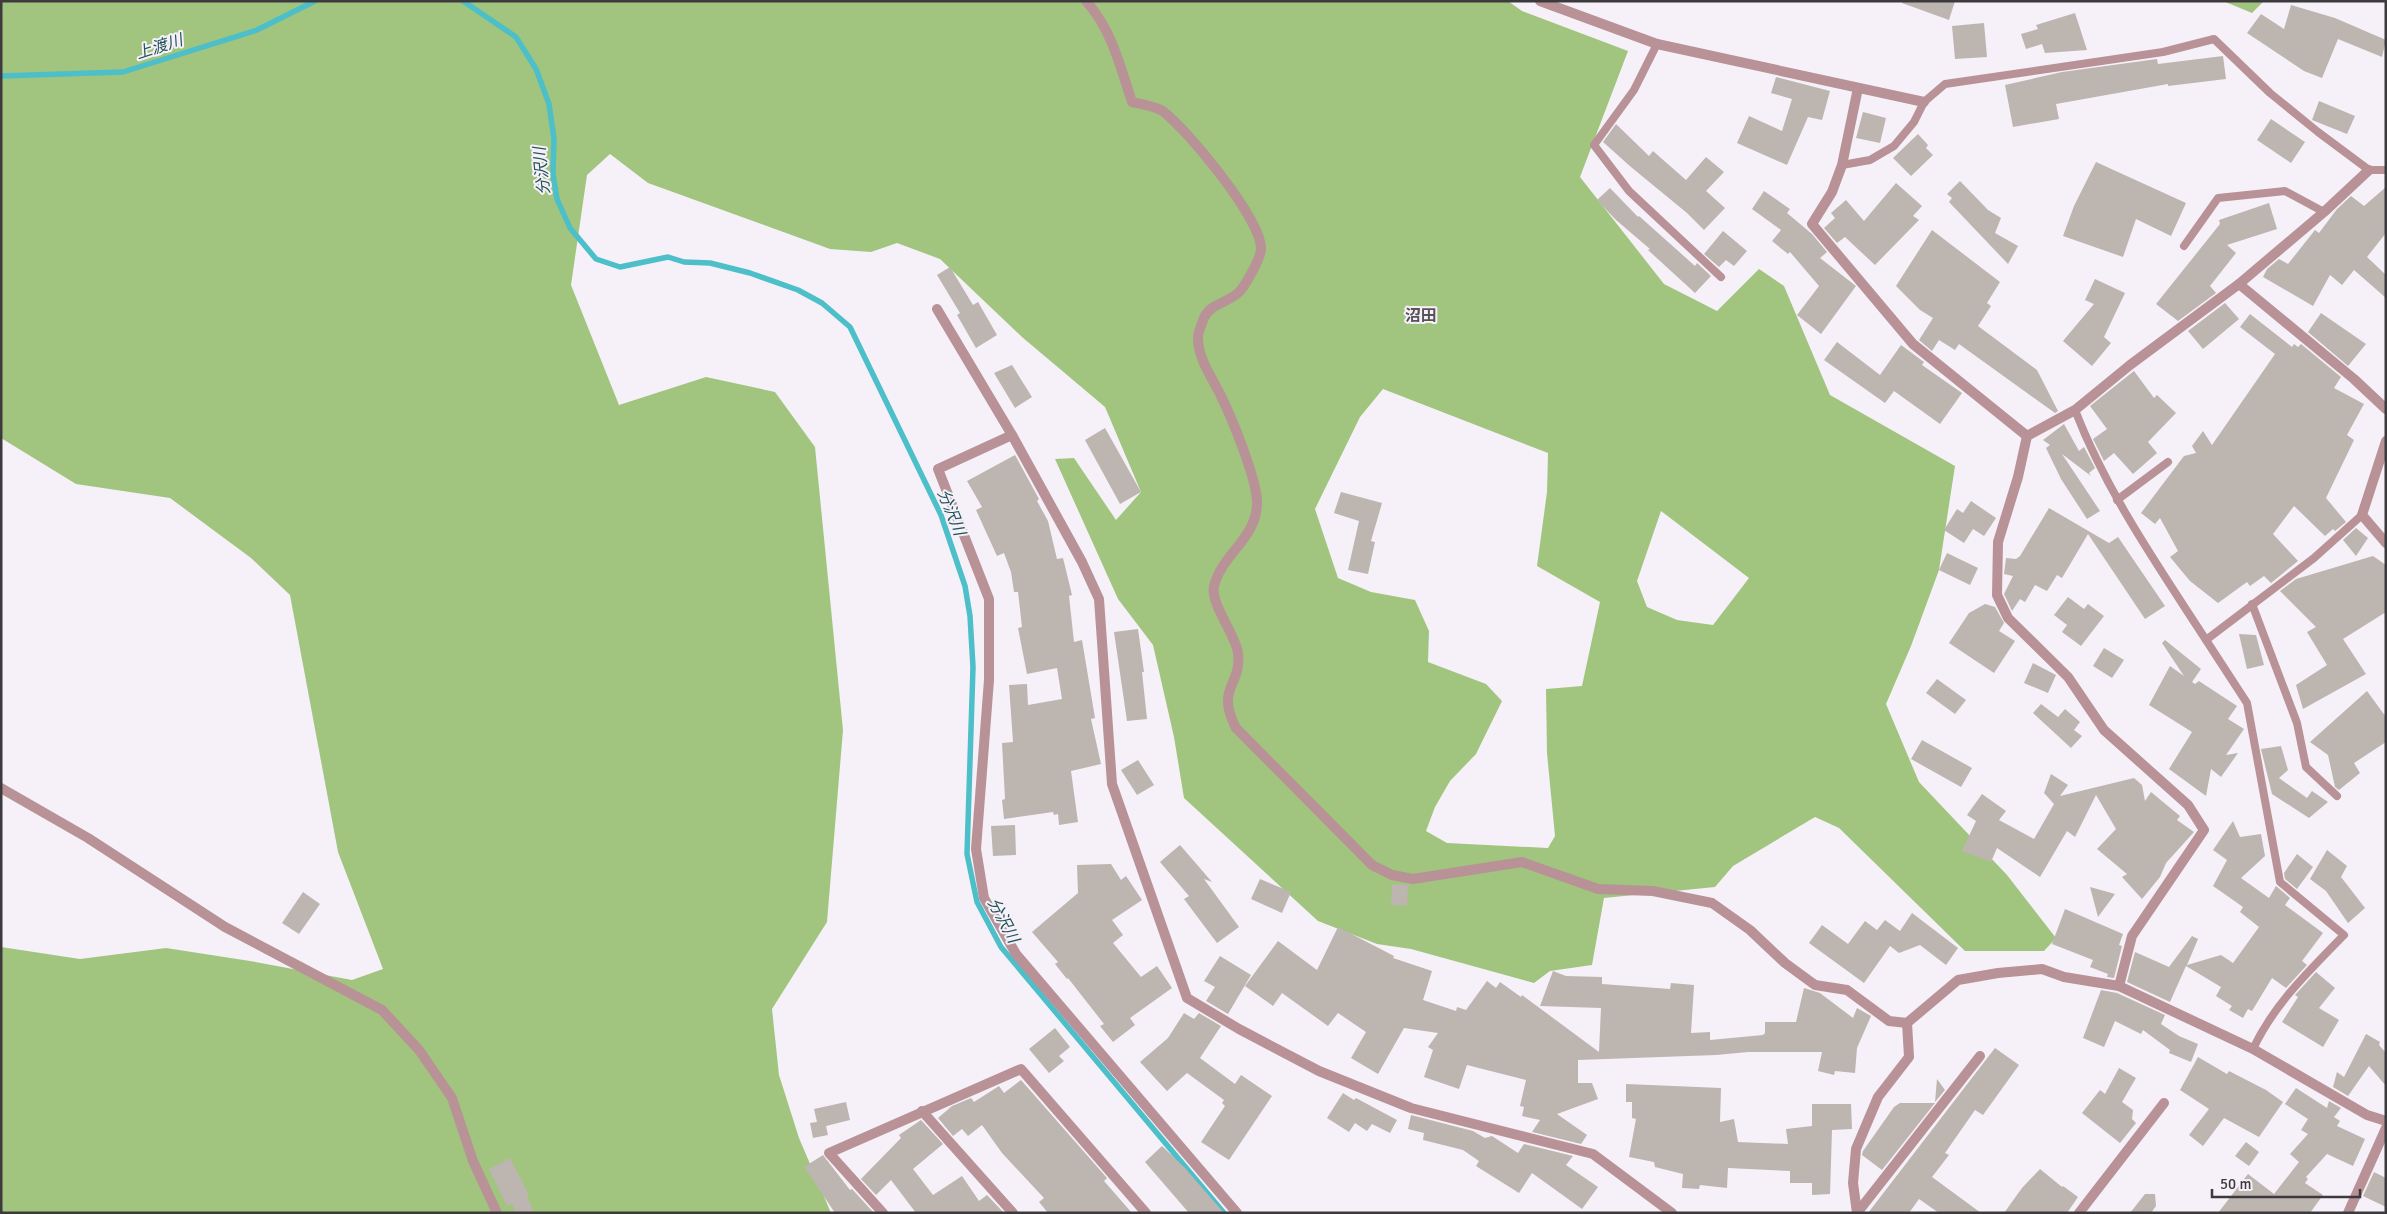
<svg xmlns="http://www.w3.org/2000/svg" width="2387" height="1214" font-family="Signika,'Noto Sans JP',sans-serif">
<style>
.forest{fill:#a1c57f;fill-rule:evenodd}
.lines{fill:none;stroke-linecap:round;stroke-linejoin:round}
.stream{stroke:#4cbfc8;stroke-width:5.5}
.building{fill:#bdb5b0}
.path{stroke:#a19ea3;stroke-width:3;stroke-dasharray:2.5 4;stroke-linecap:butt}
.lane{stroke:#b89296;stroke-width:8}
.street{stroke:#b89296;stroke-width:10}
.labels{text-anchor:middle;stroke-width:4;stroke-linejoin:round;paint-order:stroke}
.water-label{font-size:16px;font-style:italic;fill:#215357;stroke:#f6f1f9}
.neighbourhood-label{font-size:16px;font-weight:bold;fill:#575359;stroke:#f6f1f9}
</style>
<rect width="100%" height="100%" fill="#f6f1f9"/>
<g class="forest">
<path d="M 1,1 L 1508,1 L 1522,11 L 1628,51 L 1580,177 L 1664,284 L 1717,311 L 1759,269 L 1784,286 L 1830,395 L 1955,466 L 1939,570 L 1911,646 L 1886,704 L 1919,782 L 2007,875 L 2056,938 L 2044,951 L 1965,951 L 1839,828 L 1815,817 L 1733,866 L 1715,887 L 1604,898 L 1592,965 L 1550,971 L 1534,983 L 1411,949 L 1377,944 L 1318,921 L 1184,798 L 1174,737 L 1153,645 L 1118,599 L 1055,459 L 1074,458 L 1116,520 L 1141,492 L 1105,407 L 1022,337 L 940,259 L 897,243 L 871,252 L 830,249 L 648,183 L 610,154 L 587,175 L 571,285 L 619,405 L 706,377 L 775,392 L 815,447 L 843,730 L 827,922 L 772,1009 L 779,1075 L 799,1138 L 831,1213 L 1,1213 L 1,947 L 80,959 L 166,948 L 250,961 L 352,980 L 383,969 L 338,852 L 290,595 L 251,558 L 170,498 L 76,484 L 1,438 ZM 1383,389 L 1548,453 L 1547,492 L 1537,566 L 1600,602 L 1582,686 L 1546,689 L 1547,753 L 1555,836 L 1548,848 L 1447,843 L 1426,831 L 1435,807 L 1450,781 L 1476,754 L 1502,701 L 1486,684 L 1428,662 L 1429,631 L 1415,600 L 1371,592 L 1338,578 L 1315,509 L 1360,417 ZM 1661,511 L 1749,578 L 1713,625 L 1677,620 L 1647,607 L 1637,581 Z"/>
<polygon points="2223,1 2264,1 2252,13"/>
</g>
<g class="lines">
<g class="stream">
<polyline points="463,1 516,37 536,69 549,104 554,139 553,174 557,199 570,228 596,259 620,267 668,257 684,262 710,263 750,273 798,290 822,303 850,327 941,515 965,586 970,616 973,667 967,854 977,902 1001,947 1224,1213"/>
<polyline points="1,76 123,72 257,30 315,1"/>
</g>
</g>
<g class="building">
<polygon points="1902,1 1955,1 1949,20 1902,3"/>
<polygon points="2291,5 2335,18 2386,40 2382,57 2338,39 2322,78 2304,71 2247,33 2261,14 2284,29"/>
<polygon points="2075,13 2087,50 2045,53 2042,44 2026,49 2021,34 2038,29 2036,25"/>
<polygon points="1984,23 1987,57 1955,59 1952,26"/>
<polygon points="2223,56 2226,79 2168,86 2168,84 2056,104 2059,119 2013,127 2005,85 2062,72 2157,59 2158,64"/>
<polygon points="1776,77 1830,91 1822,120 1808,117 1787,165 1737,143 1749,116 1782,131 1792,99 1771,93"/>
<polygon points="2319,101 2355,116 2347,134 2312,120"/>
<polygon points="1863,112 1886,118 1880,143 1856,138"/>
<polygon points="2271,119 2305,142 2291,163 2257,140"/>
<polygon points="1616,124 1649,156 1653,151 1686,180 1706,157 1724,172 1706,191 1725,208 1704,230 1687,213 1631,167 1603,142"/>
<polygon points="1918,134 1928,145 1926,148 1933,155 1911,176 1893,158"/>
<polygon points="2096,162 2186,203 2171,236 2136,219 2123,257 2063,236 2074,206"/>
<polygon points="1960,181 1988,210 2001,218 1995,233 2018,246 2008,264 1949,202 1952,198 1947,194"/>
<polygon points="1896,183 1922,206 1913,216 1919,220 1875,265 1845,237 1837,243 1824,228 1835,218 1831,213 1846,200 1864,221"/>
<polygon points="2386,187 2386,233 2367,257 2386,275 2386,298 2354,270 2342,285 2330,275 2313,306 2263,277 2267,269 2279,259 2288,264 2315,230 2319,233 2337,209 2351,196 2364,206"/>
<polygon points="1610,188 1638,217 1639,216 1695,266 1697,263 1711,276 1695,293 1648,250 1650,249 1616,220 1597,200"/>
<polygon points="1764,191 1790,209 1787,213 1812,234 1827,252 1820,258 1856,286 1821,334 1797,315 1819,286 1790,252 1788,254 1772,241 1781,230 1752,209"/>
<polygon points="2269,203 2277,229 2227,245 2236,253 2210,286 2216,293 2178,321 2156,304 2220,224 2219,220"/>
<polygon points="1932,230 2000,282 1987,303 1991,306 1978,326 2037,370 2058,411 2055,413 1959,344 1955,350 1939,340 1932,351 1919,340 1933,318 1920,310 1896,286"/>
<polygon points="1723,231 1747,251 1734,266 1726,260 1719,267 1704,254"/>
<polygon points="950,267 973,305 978,302 997,335 976,348 957,315 960,313 937,275"/>
<polygon points="2095,279 2125,293 2104,337 2111,343 2092,366 2063,341 2094,304 2085,300"/>
<polygon points="2225,303 2239,319 2203,349 2188,331"/>
<polygon points="2321,313 2366,344 2348,366 2308,332"/>
<polygon points="2250,314 2292,347 2294,344 2298,347 2301,344 2341,377 2334,388 2364,404 2347,435 2354,440 2326,498 2346,522 2335,531 2333,529 2325,536 2294,506 2273,534 2298,561 2271,583 2264,576 2250,586 2247,582 2218,603 2190,581 2170,557 2178,551 2160,518 2155,524 2141,513 2184,456 2196,453 2192,446 2203,431 2212,445 2275,354 2240,327"/>
<polygon points="1837,342 1880,375 1901,345 1924,362 1922,365 1962,393 1940,424 1894,391 1885,403 1824,360"/>
<polygon points="1012,365 1032,397 1015,408 994,373"/>
<polygon points="2134,371 2154,398 2157,395 2176,413 2148,442 2157,453 2133,474 2114,453 2104,461 2093,439 2107,429 2090,406"/>
<polygon points="2064,424 2079,451 2084,447 2095,468 2089,473 2091,476 2062,454 2100,511 2087,519 2061,479 2046,448 2050,445 2043,440"/>
<polygon points="1105,428 1141,492 1120,504 1085,440"/>
<polygon points="1015,455 1039,499 1037,501 1048,521 1057,559 1063,558 1072,595 1069,596 1074,642 1082,640 1095,718 1091,719 1101,764 1071,771 1078,822 1059,825 1058,814 1054,815 1053,812 1004,819 1002,800 1005,799 1002,743 1013,742 1009,685 1027,684 1028,705 1062,699 1057,668 1027,674 1018,628 1022,627 1018,592 1014,592 1011,572 1004,553 997,556 976,510 982,507 967,481"/>
<polygon points="1341,492 1382,503 1371,541 1375,542 1368,574 1348,570 1359,521 1334,513"/>
<polygon points="1971,501 1996,518 1984,536 1973,529 1964,543 1944,530 1957,509 1963,513"/>
<polygon points="2049,508 2109,543 2118,537 2165,606 2145,619 2088,534 2062,578 2057,575 2047,591 2035,585 2025,602 2020,599 2012,611 2004,594 2013,576 2004,574 2006,558 2016,559 2020,556"/>
<polygon points="2356,528 2368,538 2356,556 2343,540"/>
<polygon points="1947,553 1978,568 1970,585 1939,570"/>
<polygon points="2373,556 2386,565 2386,612 2343,639 2366,674 2303,709 2296,685 2327,665 2307,632 2316,627 2280,591 2296,579"/>
<polygon points="2068,597 2084,609 2088,604 2104,616 2081,646 2062,632 2067,625 2054,615"/>
<polygon points="1985,604 1995,607 2004,623 1999,631 2015,641 1994,673 1949,643 1969,613"/>
<polygon points="1138,629 1144,672 1142,672 1147,719 1127,721 1114,632"/>
<polygon points="2239,634 2256,635 2264,665 2247,669"/>
<polygon points="2165,640 2201,669 2192,682 2195,684 2199,681 2237,706 2228,719 2244,729 2226,755 2238,753 2221,777 2211,769 2206,796 2169,769 2192,732 2149,705 2170,666 2184,676 2162,643"/>
<polygon points="2104,648 2124,660 2112,678 2093,666"/>
<polygon points="2033,663 2056,675 2048,693 2024,683"/>
<polygon points="1937,679 1966,700 1955,714 1926,693"/>
<polygon points="2367,691 2386,717 2386,742 2354,763 2360,773 2339,790 2335,787 2328,755 2310,742"/>
<polygon points="2041,704 2058,717 2065,709 2080,722 2074,730 2082,736 2071,748 2033,713"/>
<polygon points="1922,740 1972,768 1961,787 1911,759"/>
<polygon points="2281,746 2288,770 2279,778 2307,798 2312,791 2328,802 2309,818 2272,794 2261,749"/>
<polygon points="1138,760 1154,785 1137,795 1121,770"/>
<polygon points="2051,774 2068,785 2060,796 2134,778 2142,785 2145,801 2151,792 2180,816 2177,820 2194,832 2166,863 2160,877 2142,899 2122,877 2127,874 2097,849 2116,829 2096,795 2075,837 2067,831 2040,877 1997,848 1991,862 1962,851 1976,821 1967,815 1982,794 2006,811 1999,820 2034,839 2054,804 2044,793"/>
<polygon points="2233,821 2240,837 2261,834 2265,856 2241,878 2269,898 2276,886 2290,898 2285,905 2323,933 2302,961 2307,965 2286,988 2272,978 2252,1011 2248,1009 2243,1018 2229,1010 2232,1006 2216,996 2221,987 2186,966 2170,1002 2127,982 2135,952 2169,967 2192,936 2198,939 2187,965 2221,955 2233,963 2259,927 2240,912 2243,907 2213,886 2227,860 2213,850"/>
<polygon points="1015,825 1016,855 993,856 991,826"/>
<polygon points="1180,845 1212,882 1204,879 1239,927 1217,943 1184,899 1189,896 1160,862"/>
<polygon points="2327,850 2347,866 2341,877 2365,908 2348,923 2326,891 2310,879"/>
<polygon points="2297,854 2313,867 2297,889 2285,879 2284,873"/>
<polygon points="1111,864 1121,880 1126,876 1142,900 1112,920 1123,935 1113,943 1141,977 1157,966 1172,988 1130,1018 1135,1025 1113,1042 1100,1026 1104,1024 1068,978 1067,979 1055,964 1058,962 1032,932 1078,893 1077,865"/>
<polygon points="1260,879 1291,892 1282,913 1251,899"/>
<polygon points="1392,884 1408,885 1407,906 1391,905"/>
<polygon points="2090,887 2115,894 2098,917"/>
<polygon points="303,892 320,904 299,934 282,923"/>
<polygon points="2065,909 2123,934 2119,945 2122,946 2114,978 2107,977 2108,974 2090,967 2093,960 2052,944"/>
<polygon points="1912,913 1958,948 1946,965 1920,945 1899,953 1890,946 1864,983 1809,943 1822,925 1848,944 1865,921 1877,930 1885,920 1900,931"/>
<polygon points="1338,927 1394,956 1393,958 1432,971 1423,1000 1456,1011 1457,1007 1466,1010 1487,981 1496,988 1500,982 1521,997 1522,995 1599,1052 1601,1008 1540,1006 1553,971 1566,976 1602,977 1602,984 1670,989 1671,983 1694,985 1691,1033 1710,1032 1710,1040 1763,1035 1765,1033 1765,1022 1796,1022 1804,988 1820,993 1853,1018 1857,1008 1871,1016 1857,1048 1855,1073 1835,1071 1834,1075 1818,1071 1822,1052 1748,1052 1716,1055 1578,1060 1578,1083 1592,1083 1598,1099 1557,1114 1587,1135 1581,1144 1532,1132 1540,1120 1522,1116 1524,1107 1520,1106 1526,1080 1467,1065 1459,1089 1424,1077 1433,1050 1428,1047 1438,1033 1404,1028 1378,1074 1351,1058 1366,1032 1338,1013 1328,1026 1282,993 1273,1006 1245,986 1278,941 1317,970"/>
<polygon points="1220,956 1251,975 1228,1014 1206,1001 1215,987 1204,981"/>
<polygon points="2316,972 2335,988 2319,1008 2339,1020 2323,1047 2282,1022 2298,997 2295,995"/>
<polygon points="2101,990 2117,993 2165,1015 2161,1024 2179,1036 2198,1044 2191,1062 2169,1053 2170,1050 2143,1030 2141,1034 2115,1021 2104,1047 2083,1038"/>
<polygon points="1184,1013 1194,1019 1199,1013 1221,1026 1200,1058 1235,1084 1241,1075 1272,1096 1229,1160 1201,1142 1225,1106 1222,1103 1224,1100 1187,1073 1167,1091 1140,1062 1168,1038"/>
<polygon points="1055,1028 1070,1047 1059,1056 1064,1061 1049,1073 1029,1049"/>
<polygon points="2366,1034 2380,1042 2379,1045 2386,1053 2386,1086 2369,1066 2348,1096 2333,1087 2337,1072 2344,1077"/>
<polygon points="1995,1048 2019,1065 1983,1115 1975,1110 1945,1153 1949,1155 1932,1177 1981,1213 1939,1213 1919,1199 1909,1213 1868,1213"/>
<polygon points="2198,1057 2227,1074 2229,1071 2266,1090 2283,1102 2259,1137 2224,1118 2203,1146 2189,1135 2209,1109 2180,1090"/>
<polygon points="2119,1068 2136,1078 2122,1102 2133,1110 2132,1119 2136,1123 2120,1143 2082,1113 2100,1090 2105,1094"/>
<polygon points="1937,1079 1945,1090 1935,1102"/>
<polygon points="1021,1080 1107,1178 1104,1181 1132,1213 1048,1213 1039,1202 1044,1198 1002,1153 982,1125 968,1136 962,1129 953,1136 938,1118 952,1106 971,1098 974,1102 999,1086 1004,1093"/>
<polygon points="1626,1084 1721,1088 1720,1122 1734,1119 1738,1142 1788,1144 1786,1129 1812,1126 1812,1104 1851,1104 1852,1129 1832,1130 1830,1194 1812,1195 1812,1183 1790,1183 1790,1171 1728,1168 1727,1188 1700,1185 1699,1189 1682,1188 1683,1174 1655,1167 1654,1162 1629,1157 1636,1119 1632,1118 1632,1102 1626,1102"/>
<polygon points="2296,1088 2327,1108 2329,1101 2341,1108 2334,1117 2340,1121 2337,1126 2365,1139 2353,1166 2327,1154 2306,1177 2308,1179 2305,1183 2323,1195 2310,1213 2218,1213 2248,1174 2274,1194 2299,1162 2290,1154 2308,1134 2301,1130 2308,1119 2285,1104"/>
<polygon points="1343,1093 1354,1100 1356,1098 1397,1120 1390,1133 1372,1124 1367,1131 1355,1123 1349,1132 1327,1118"/>
<polygon points="846,1102 850,1120 826,1126 828,1135 813,1138 810,1123 817,1122 814,1109"/>
<polygon points="1900,1103 1935,1103 1882,1170 1862,1155 1863,1151 1894,1107"/>
<polygon points="1411,1115 1473,1131 1485,1138 1492,1136 1518,1153 1524,1144 1573,1156 1566,1165 1598,1187 1582,1209 1532,1173 1519,1193 1476,1166 1479,1161 1463,1150 1423,1140 1424,1133 1408,1129"/>
<polygon points="921,1120 943,1144 913,1169 933,1195 962,1176 979,1201 987,1195 1004,1213 916,1213 891,1180 876,1195 861,1179 901,1138 899,1135"/>
<polygon points="2246,1142 2259,1152 2249,1166 2235,1156"/>
<polygon points="1162,1146 1185,1168 1224,1213 1189,1213 1145,1162"/>
<polygon points="823,1155 850,1190 852,1189 874,1213 835,1213 804,1167"/>
<polygon points="510,1158 529,1195 527,1196 534,1213 516,1213 512,1204 507,1206 489,1169"/>
<polygon points="2040,1169 2062,1187 2063,1186 2078,1197 2067,1213 2004,1213 2022,1188"/>
<polygon points="2374,1172 2386,1178 2386,1207 2363,1196"/>
<polygon points="2145,1194 2155,1194 2156,1206 2151,1213 2130,1213"/>
</g>
<g class="lines">
<polyline class="path" points="1,1211 4,1213"/>
<g class="lane">
<polyline points="1657,44 1634,90 1594,145 1629,191 1721,277"/>
<polyline points="1842,165 1870,160 1894,146 1914,122 1924,102 1945,84 2163,52 2214,39 2270,93 2318,132 2369,170 2386,170"/>
<polyline points="2184,246 2218,198 2285,191 2324,212"/>
<path d="M 2075,410 C 2107,493 2158,566 2206,640"/>
<polyline points="2117,500 2168,462"/>
<polyline points="2252,604 2297,723 2306,767 2337,796"/>
<path d="M 2253,1049 C 2274,1004 2309,971 2344,935 L 2280,882 L 2247,703 L 2206,640 L 2314,558 L 2362,515"/>
</g>
<g class="street">
<path d="M 1086,1 C 1112,30 1120,66 1132,102 C 1141,104 1153,106 1161,110 C 1185,126 1264,222 1261,250 C 1260,259 1245,287 1238,293 C 1224,305 1208,303 1202,323 C 1200,328 1198,333 1198,338 C 1198,358 1211,376 1220,394 C 1231,416 1258,481 1257,504 C 1256,539 1222,554 1214,586 C 1210,604 1236,635 1238,653 C 1242,686 1215,687 1236,728 L 1372,865 L 1392,875 L 1413,879 L 1522,862 L 1598,889 L 1653,891 L 1712,903 L 1750,930 L 1785,963 L 1815,985 L 1847,990 L 1889,1021 L 1907,1023 L 1958,980 L 1998,973 L 2042,969 L 2064,977 L 2119,986 L 2253,1049 L 2367,1115 L 2386,1121"/>
<polyline points="1540,1 1657,44 1924,102"/>
<polyline points="1858,88 1842,165 1832,192 1812,224 1913,344 2027,436"/>
<polyline points="2239,284 2324,212 2369,170"/>
<polyline points="937,309 1012,435 1082,562 1099,599 1112,784 1187,998 1239,1029 1319,1071 1411,1108 1593,1154 1672,1213"/>
<polyline points="1012,435 938,469 989,599 989,680 976,849 984,898 1016,954 1237,1213"/>
<polyline points="2386,441 2362,515 2386,543"/>
<polyline points="1,788 88,838 225,927 382,1010 419,1050 452,1098 473,1161 497,1213"/>
<polyline points="2119,986 2132,936 2204,830 2188,805 2104,730 2068,677 2008,618 1997,595 1998,542 2018,477 2027,436 2075,410 2130,365 2239,284 2354,379 2386,409"/>
<polyline points="922,1111 1013,1213"/>
<polyline points="883,1213 829,1153 1021,1069 1146,1213"/>
<polyline points="1857,1213 1853,1183 1856,1149 1878,1097 1909,1057 1907,1023"/>
<polyline points="1857,1213 1980,1056"/>
<polyline points="2079,1213 2164,1103"/>
<polyline points="2348,1213 2386,1128"/>
</g>
</g>
<g class="labels">
<g class="water-label">
<text transform="translate(159 46) rotate(-18)" y="6">上渡川</text>
<text transform="translate(541 171) rotate(-96)" y="6">分沢川</text>
<text transform="translate(952 512) rotate(68)" y="6">分沢川</text>
<text transform="translate(1004 920) rotate(62)" y="6">分沢川</text>
</g>
<g class="neighbourhood-label">
<text x="1421" y="321">沼田</text>
</g>
</g>
<rect width="2387" height="1214" fill="none" stroke="#3c3a3d" stroke-width="5"/>
<path d="M2212 1189v8h148v-8" fill="none" stroke="#3c3a3d" stroke-width="2.5"/>
<text x="2220" y="1189" font-size="15" fill="#3c3a3d" stroke="#f6f1f9" stroke-width="4" paint-order="stroke">50 m</text>
</svg>
